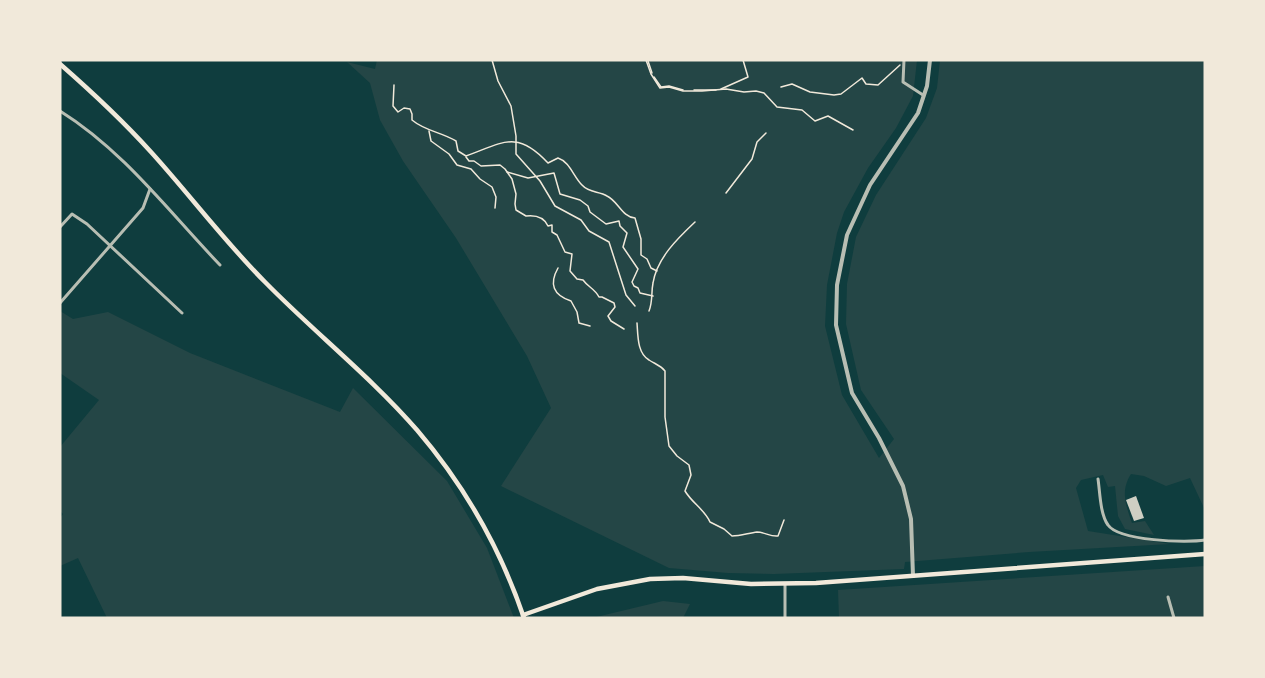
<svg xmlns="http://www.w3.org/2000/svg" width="1265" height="678" font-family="'PT Sans',sans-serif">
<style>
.green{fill:#244646}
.building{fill:#cfcfc3}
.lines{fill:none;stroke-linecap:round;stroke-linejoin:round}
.path{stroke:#f1e9da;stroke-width:1.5}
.minor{stroke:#b8beb3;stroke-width:3}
.tertiary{stroke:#b8beb3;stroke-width:4}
.secondary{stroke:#f1e9da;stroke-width:4.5}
.primary{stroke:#f1e9da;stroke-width:4.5}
</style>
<rect width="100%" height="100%" fill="#0f3d3e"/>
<g class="green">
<path d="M 377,60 L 917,60 L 913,96 L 896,128 L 868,168 L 844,212 L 837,233 L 827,285 L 825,326 L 842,395 L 879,458 L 894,439 L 861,390 L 846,324 L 847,284 L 856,237 L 876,195 L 926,118 L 937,88 L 940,60 L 1205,60 L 1205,510 L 1190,478 L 1166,486 L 1144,476 L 1131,474 C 1120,491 1126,506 1132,523 L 1145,521 L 1154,535 L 1125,529 L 1118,516 L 1115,486 L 1108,487 L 1103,475 L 1081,480 L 1076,488 L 1088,531 L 1170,544 L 1029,552 L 905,562 L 904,569 L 774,574 L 728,573 L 669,568 L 501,486 L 551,408 L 527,356 L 456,238 L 403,161 L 380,120 L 370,83 L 347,62 L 375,69 Z"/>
<polygon points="60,311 73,319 108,312 190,353 340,412 353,388 447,481 487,548 514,618 107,618 78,558 60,566 60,518 63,514 60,511 60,447 99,400 60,373"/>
<polygon points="1205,566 1205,618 839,618 838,590"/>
<polygon points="663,601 690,604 683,618 592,618"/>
</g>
<polygon class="building" points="1136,496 1144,518 1134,521 1126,500"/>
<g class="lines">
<g class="path">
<polyline points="492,60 498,81 511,106 516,136 516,154 540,181 555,206 581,220 589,231 609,242 626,295 635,306"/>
<polyline points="646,60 651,74 660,88 669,87 683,91 702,91 726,89 744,92 756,91 764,93 777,107 802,110 815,121 828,116 853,130"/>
<polyline points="648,61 652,73"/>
<polyline points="654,77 661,87 669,86 683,90"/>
<path d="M 394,85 L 393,106 L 398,112 L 404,108 L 410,109 L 412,114 L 412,120 C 425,131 441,132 456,141 L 458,151 L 466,156 C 502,143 517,129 548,163 L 558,158 C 570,162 573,176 582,185 C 589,193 599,191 607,196 C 618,201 622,217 635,218 L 641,239 L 641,255 L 647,259 L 651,268 L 657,271"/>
<polyline points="781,87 792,84 810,92 834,95 841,94 862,78 866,84 878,85 900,65"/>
<polyline points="721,89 748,77 743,60"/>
<polyline points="694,90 716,90"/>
<polyline points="429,131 431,141 449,154 457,165 471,169 480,179 492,187 496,197 495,208"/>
<path d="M 466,157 L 469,161 L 474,161 L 481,166 L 500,165 L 505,169 L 512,179 L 516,194 L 515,204 L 516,210 L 526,216 C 535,215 544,217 548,226 L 552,225 L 552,232 L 557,235 L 565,252 L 572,254 L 570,271 L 577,279 L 583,280 C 588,287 595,289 599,297 L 602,297 L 614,303 L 615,307 L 608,316 L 611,321 L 624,329"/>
<polyline points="507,172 528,178 554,173 560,194 580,200 588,206 590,212 606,224 619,221 620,226 627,233 623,247 638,269 632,282 634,286 638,288 640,293 653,296"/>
<polyline points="726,193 752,159 757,142 766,133"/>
<path d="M 558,268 C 549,284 553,295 571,301 L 577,312 L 579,323 L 590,326"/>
<path d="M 649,311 C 653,301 651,293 653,283 C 657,258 678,238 695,222"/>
<path d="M 637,323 C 638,335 637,353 649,360 C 655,364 660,365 665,371 L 665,417 L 669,446 L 677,456 L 689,465 L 691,475 L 685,491 C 692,503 705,510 710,522 L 724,529 L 732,536 C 740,536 749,533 757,532 C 765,532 770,537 778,536 L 784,520"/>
</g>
<g class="minor">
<polyline points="904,60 903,82 923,95"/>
<path d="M 60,111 C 124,151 169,212 220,265"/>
<polyline points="60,227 72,214 87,224 182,313"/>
<polyline points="60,303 143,208 150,189"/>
<path d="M 1098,479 C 1100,492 1100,514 1108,525 C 1119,541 1187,543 1205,540"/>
<polyline points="1168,597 1174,618"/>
<polyline points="785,618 785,584"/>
</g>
<polyline class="tertiary" points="913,576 911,519 903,486 879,438 852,393 836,325 837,285 847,235 870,185 918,113 927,86 930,60"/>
<polyline class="secondary" points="523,615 597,589 650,579 683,578 751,584 816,583 1205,554"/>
<path class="primary" d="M 60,64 C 92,92 123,121 151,152 C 190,195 224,241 265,282 C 314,332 371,377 417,430 C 464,485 501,550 524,618"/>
</g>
<rect width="1265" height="678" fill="none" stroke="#f1e9da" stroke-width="123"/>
</svg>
